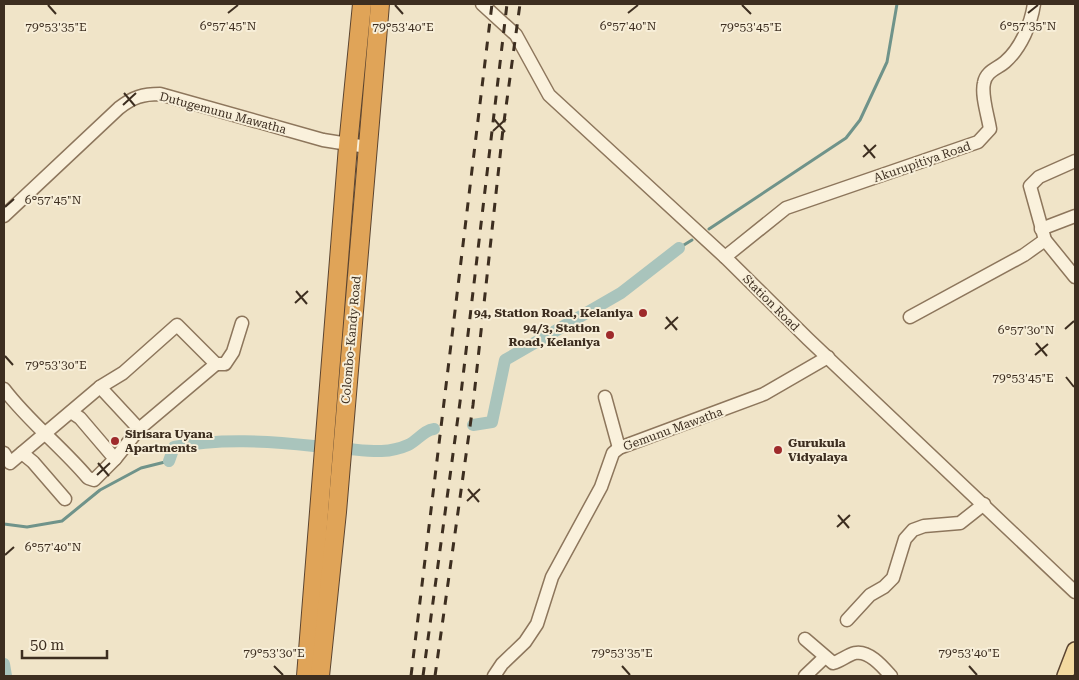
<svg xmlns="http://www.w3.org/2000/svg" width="1079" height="680" font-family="'Roboto Serif',serif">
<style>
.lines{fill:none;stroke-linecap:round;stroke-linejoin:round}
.stream{stroke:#6f938a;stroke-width:3}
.canal{stroke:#a9c4bc;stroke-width:12}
.minor-casing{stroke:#8d765c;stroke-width:15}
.major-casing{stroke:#5b4430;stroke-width:18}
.highway-casing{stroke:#5b4430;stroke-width:20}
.minor{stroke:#faf1dc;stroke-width:12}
.major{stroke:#f3d9a0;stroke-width:15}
.highway{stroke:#e0a458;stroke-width:18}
.rail{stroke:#3d2e20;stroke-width:3;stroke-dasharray:9 9;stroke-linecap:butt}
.ticks{fill:none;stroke:#3d2e20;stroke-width:2}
.poi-dot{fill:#9e2a2b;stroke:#f7eed8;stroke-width:2}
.labels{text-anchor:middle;stroke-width:4;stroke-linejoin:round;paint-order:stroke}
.street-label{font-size:12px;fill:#3d2e20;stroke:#f7eed8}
.poi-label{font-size:12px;font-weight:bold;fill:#3d2e20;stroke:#f7eed8;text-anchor:end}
.ticks-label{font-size:12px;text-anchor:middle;fill:#3d2e20;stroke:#f7eed8;stroke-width:4;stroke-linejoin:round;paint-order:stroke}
</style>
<rect width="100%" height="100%" fill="#f0e4c8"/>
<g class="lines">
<g class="stream">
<polyline points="709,229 846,138 860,120 887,62 897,4"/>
<polyline points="679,248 692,240"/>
<polyline points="4,524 27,527 62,521 100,490 141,468 169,461"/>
</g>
<g class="canal">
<polyline points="473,425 492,422 505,360 621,293 679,248"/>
<path d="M 349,449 C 370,451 388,454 408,445 C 417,441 424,430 434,429"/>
<path d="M 169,461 L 174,447 C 220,438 268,441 314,446"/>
<polyline points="4,664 6,676"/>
</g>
<defs>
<g id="minor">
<polyline points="482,4 516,35 549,95 725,257 808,339 1075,592"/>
<polyline points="1075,161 1039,177 1030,186 1045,240 1075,277"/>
<path d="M 4,216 L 119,108 C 133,97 143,94 160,94 L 323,140 L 367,147"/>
<polyline points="1041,229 1075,216"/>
<path d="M 725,257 L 786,208 L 978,142 L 990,129 C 988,116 981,95 984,83 C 986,71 997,69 1005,62 C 1021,48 1031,24 1034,4"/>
<polyline points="910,317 1024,255 1045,240"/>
<polyline points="100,387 139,429"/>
<path d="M 4,389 C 29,422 61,446 88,478 L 94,480 L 115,459 L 139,429 L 216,364"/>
<polyline points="605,397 619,448"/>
<polyline points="71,412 80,418 115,459"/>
<polyline points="4,453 10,463 100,387 123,373 177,325 216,364 225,364 233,352 242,323"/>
<polyline points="22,453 33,462 65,499"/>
<polyline points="847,620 870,595 884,587 893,578 905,539 913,530 924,526 960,523 984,504"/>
<path d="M 805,639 L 833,663 C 841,661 847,655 855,653 C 869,650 883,667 891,676"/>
<polyline points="494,676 502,664 525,642 537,624 552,577 601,487 613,453 619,448 764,394 828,357"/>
<polyline points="805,676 825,657"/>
</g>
<polyline id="major" points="1065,676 1075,650"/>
<g id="highway">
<polyline points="306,676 348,146 362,4"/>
<polyline points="320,676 337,512 380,4"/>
</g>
</defs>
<use href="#minor" class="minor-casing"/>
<use href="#major" class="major-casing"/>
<use href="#highway" class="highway-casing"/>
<use href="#minor" class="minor"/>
<use href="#major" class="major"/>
<use href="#highway" class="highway"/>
<g class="rail">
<polyline points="411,676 492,4"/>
<polyline points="423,676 460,402 507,4"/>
<polyline points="435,676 473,405 503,129 520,4"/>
</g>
</g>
<path class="ticks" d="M 48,5 L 56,14M 395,5 L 403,14M 742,5 L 751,14M 228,13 L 238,5M 628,13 L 638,5M 1028,13 L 1038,5M 124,93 L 135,106M 123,105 L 136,93M 494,119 L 505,132M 493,131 L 506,119M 864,145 L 875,158M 863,157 L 876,145M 5,207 L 14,199M 296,291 L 307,304M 295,303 L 308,291M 666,317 L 677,330M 665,329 L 678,317M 1065,329 L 1074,321M 1036,343 L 1047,356M 1035,355 L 1048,344M 5,356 L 13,365M 1066,377 L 1074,387M 98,463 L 109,476M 97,475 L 110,463M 468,489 L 479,502M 467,501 L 480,489M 838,515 L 849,528M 837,527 L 850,515M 5,555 L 14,547M 274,666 L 283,675M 622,666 L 630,675M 969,666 L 977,675"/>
<g class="poi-dot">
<circle cx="643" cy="313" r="5"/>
<circle cx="610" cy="335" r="5"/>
<circle cx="115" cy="441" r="5"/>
<circle cx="778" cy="450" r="5"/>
</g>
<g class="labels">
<g class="street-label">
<text transform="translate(223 113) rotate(15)" y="4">Dutugemunu Mawatha</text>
<text transform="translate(922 162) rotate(-19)" y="4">Akurupitiya Road</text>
<text transform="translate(771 303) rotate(45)" y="4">Station Road</text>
<text transform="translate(351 340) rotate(-85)" y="4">Colombo-Kandy Road</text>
<text transform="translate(673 429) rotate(-20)" y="4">Gemunu Mawatha</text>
</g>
<g class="poi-label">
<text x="633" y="317">94, Station Road, Kelaniya</text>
<text x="600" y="332">94/3, Station<tspan x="600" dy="14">Road, Kelaniya</tspan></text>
<text x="125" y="438" text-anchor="start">Sirisara Uyana<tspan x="125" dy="14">Apartments</tspan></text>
<text x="788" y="447" text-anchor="start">Gurukula<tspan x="788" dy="14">Vidyalaya</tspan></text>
</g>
</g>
<g class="ticks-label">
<text x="228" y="30">6°57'45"N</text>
<text x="628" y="30">6°57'40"N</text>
<text x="1028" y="30">6°57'35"N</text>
<text x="56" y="31">79°53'35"E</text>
<text x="403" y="31">79°53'40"E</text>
<text x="751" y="31">79°53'45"E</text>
<text x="53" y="204">6°57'45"N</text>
<text x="1026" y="334">6°57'30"N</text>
<text x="56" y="369">79°53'30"E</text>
<text x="1023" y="382">79°53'45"E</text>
<text x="53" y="551">6°57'40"N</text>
<text x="274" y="657">79°53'30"E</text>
<text x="622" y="657">79°53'35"E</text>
<text x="969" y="657">79°53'40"E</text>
</g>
<rect width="1079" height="680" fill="none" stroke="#3d2e20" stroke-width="10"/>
<path d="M22 650v8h85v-8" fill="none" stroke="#3d2e20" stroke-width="2.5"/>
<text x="30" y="650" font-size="15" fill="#3d2e20" stroke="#f7eed8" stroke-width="4" paint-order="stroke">50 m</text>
</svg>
